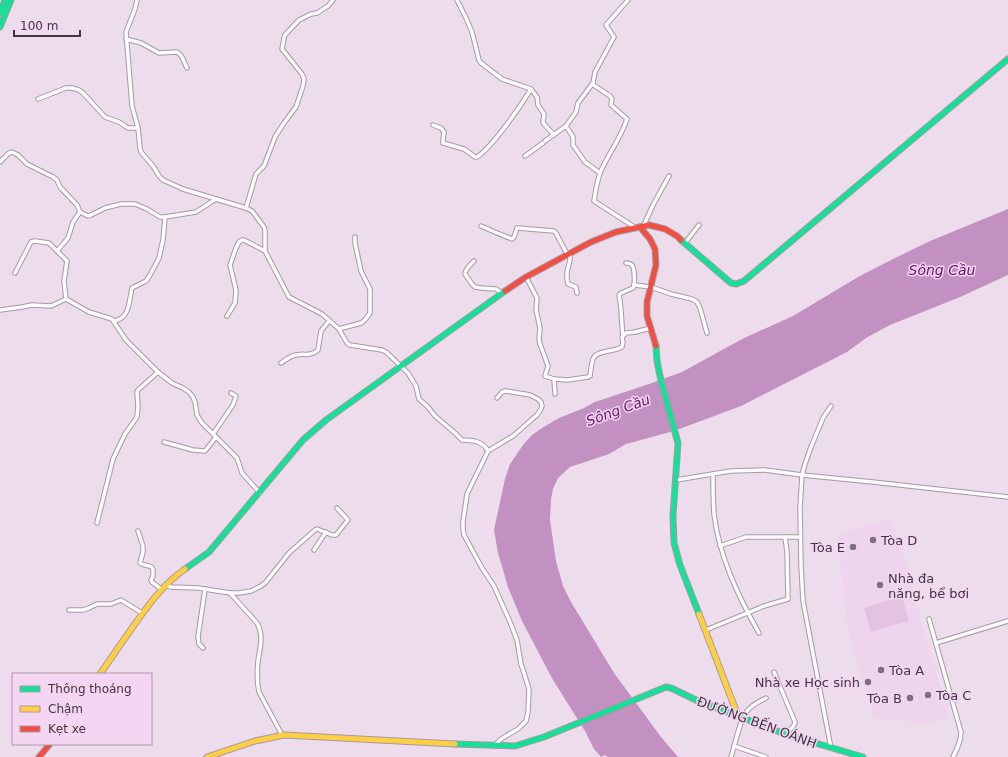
<svg xmlns="http://www.w3.org/2000/svg" width="1008" height="757" font-family="'DejaVu Sans',sans-serif">
<style>
.built{fill:#efd4ed}
.green{fill:#e4c2e2}
.water{fill:#c290c1}
.lines{fill:none;stroke-linecap:round;stroke-linejoin:round}
.street-casing{stroke:#a699a4;stroke-width:5.5}
.fast-casing{stroke:#a699a4;stroke-width:7}
.slow-casing{stroke:#a699a4;stroke-width:7}
.jam-casing{stroke:#a699a4;stroke-width:7}
.street{stroke:#fcfafc;stroke-width:3.5}
.fast{stroke:#16e098;stroke-width:5}
.slow{stroke:#ffcf43;stroke-width:5}
.jam{stroke:#f24e42;stroke-width:5}
.poi-dot{fill:#7d707d;stroke:#f4d6f2;stroke-width:1.5}
.labels{text-anchor:middle;stroke-width:3;stroke-linejoin:round;paint-order:stroke}
.poi-label{font-size:13px;fill:#413641;stroke:#f4d6f2;text-anchor:start}
.street-label{font-size:13px;fill:#413641;stroke:#f4d6f2}
.water-label{font-size:14px;font-style:italic;fill:#651465;stroke:#f4d6f2}
</style>
<rect width="100%" height="100%" fill="#edddec"/>
<polygon class="built" points="890,519 893,521 948,714 947,718 926,724 876,718 873,715 847,627 837,536 839,533"/>
<polygon class="green" points="902,596 909,621 871,632 864,608"/>
<polygon class="water" points="1008,209 1008,275 960,297 890,325 866,338 847,352 741,406 674,431 626,444 609,454 570,467 558,478 553,489 551,499 550,520 556,561 563,586 571,602 614,673 661,737 678,757 608,757 605,755 601,757 594,749 585,731 553,680 522,621 508,587 498,553 494,530 505,479 510,464 523,445 532,435 542,428 559,418 584,408 595,402 649,384 682,372 744,338 793,316 858,277 891,260 930,241"/>
<g class="lines">
<defs>
<g id="street">
<path d="M 137,0 L 135,9 L 126,32 L 132,106 L 138,128 L 140,148 L 141,152 L 153,166 L 159,176 L 163,180 L 183,189 L 216,199 L 246,208 L 252,211 L 264,227 L 265,230 L 265,251 L 289,297 L 322,314 L 339,329 L 347,343 L 350,345 L 382,350 L 386,352 L 408,373 L 416,386 L 418,395 L 419,399 L 428,407 L 435,416 L 455,433 L 462,440 C 472,440 483,441 488,451"/>
<polyline points="457,0 466,18 472,32 479,60 481,63 502,79 531,89 537,97 538,105 544,114 543,122 544,124 554,135"/>
<path d="M 126,39 L 141,43 L 159,53 L 177,52 C 183,55 184,63 187,68"/>
<path d="M 592,84 L 610,96 L 612,99 L 611,105 L 627,119 C 621,138 608,154 600,173 C 597,182 595,192 594,201 L 636,228"/>
<polyline points="38,99 66,88 72,88 79,90 83,93 105,117 119,122 128,128 138,128"/>
<path d="M 433,125 L 441,128 L 444,132 L 443,141 L 443,143 L 464,149 L 475,157 L 477,157 C 485,152 491,144 497,137 C 510,121 520,107 531,89"/>
<polyline points="566,126 573,137 573,145 585,162 600,173"/>
<polyline points="545,141 566,126 576,112 578,103 593,83 595,72 614,37 606,25 628,0"/>
<polyline points="525,156 543,143"/>
<polyline points="0,162 9,153 12,152 18,155 27,164 53,177 57,180 60,187 77,205 80,212 88,216 91,215 105,208 121,204 135,204 147,209 160,217 165,217 196,212 216,199"/>
<polyline points="246,208 256,174 264,166 275,137 284,123 296,107 303,86 304,79 302,74 282,49 284,38 285,35 299,20 311,14 317,13 328,6 333,0"/>
<polyline points="481,226 497,233 512,239 514,237 517,228 519,228 529,229 554,231 556,233 567,254"/>
<polyline points="643,227 653,205 669,176"/>
<polyline points="685,243 699,225"/>
<polyline points="57,251 68,238 73,222 80,212"/>
<polyline points="570,253 570,260 567,272 567,278 568,284 576,287 577,293"/>
<path d="M 474,261 C 470,265 465,269 465,274 L 472,284 L 475,287 L 481,288 L 496,289 L 502,293"/>
<polyline points="15,273 31,242 35,241 49,243 67,261 64,281 66,299"/>
<polyline points="526,277 537,298 536,310 539,323 540,329 539,338 540,344 548,366 545,376 554,379 555,394"/>
<polyline points="634,285 651,287 671,294 692,299 697,302 700,308 707,333"/>
<polyline points="0,310 22,307 32,305 51,306 66,299 89,312 112,319 126,340 158,372 172,383 183,388 189,392 193,397 195,402 197,415 202,423 237,458 242,473 260,493"/>
<polyline points="227,316 235,303 236,290 230,265 236,248 239,242 242,240 244,240 265,251"/>
<path d="M 114,321 C 130,319 129,300 132,288 L 146,281 L 150,275 L 159,258 L 163,240 L 165,217"/>
<polyline points="339,329 361,323 365,320 370,313 370,289 361,271 355,243 355,237"/>
<path d="M 623,335 C 621,322 622,308 619,295 L 621,293 L 633,288 C 635,284 635,269 632,265 C 631,264 628,263 626,263"/>
<path d="M 281,363 C 285,360 290,356 296,355 C 305,353 310,357 318,350 L 321,331 L 329,321"/>
<path d="M 554,379 L 567,380 L 588,377 L 590,376 C 591,370 591,365 593,359 C 596,350 614,352 622,347 L 623,342 L 622,337 L 626,333 L 635,332 L 651,328"/>
<polyline points="831,406 823,418 811,447 805,464 802,475 800,508 801,565 803,601 831,748"/>
<polyline points="213,434 233,405 236,396 231,393"/>
<polyline points="164,442 193,450 205,451 216,437"/>
<path d="M 713,474 C 713,487 713,500 714,514 C 719,556 738,596 759,633"/>
<polyline points="676,480 731,471 765,470 802,475 873,482 1008,497"/>
<polyline points="97,523 113,459 125,434 137,417 138,406 137,392 138,390 158,372"/>
<path d="M 138,531 L 143,546 L 143,552 L 140,563 C 146,568 154,562 153,574 C 153,578 153,576 151,580 L 152,582 L 161,589"/>
<polyline points="720,546 746,537 800,537"/>
<polyline points="314,550 326,532"/>
<polyline points="165,585 171,587 198,588 230,593 239,593 251,591 261,586 266,582 289,553 315,530 317,529 332,535 336,535 348,520 337,508"/>
<path d="M 230,593 L 257,623 C 264,635 260,648 258,661 C 257,671 257,683 259,692 L 282,735"/>
<polyline points="69,610 83,610 89,608 97,604 111,604 121,600 142,613"/>
<path d="M 929,619 L 961,732 C 961,741 957,749 953,757"/>
<polyline points="706,630 764,606 788,599 787,552 785,537"/>
<polyline points="936,643 1008,621"/>
<polyline points="203,648 199,644 198,637 205,589"/>
<path d="M 774,672 L 795,722 C 795,727 788,731 785,734"/>
<polyline points="494,746 501,739 518,729 526,721 528,712 529,689 524,673 521,664 517,640 510,622 494,586 482,568 464,535 463,529 463,522 467,494 488,451 513,436 537,415 541,409 542,406 541,402 538,399 530,395 506,391 502,392 497,398"/>
<polyline points="734,746 766,757"/>
<path d="M 731,757 C 735,745 740,718 748,710 C 753,704 760,701 766,698"/>
</g>
<g id="fast">
<polyline points="0,13 5,0"/>
<polyline points="0,27 11,0"/>
<polyline points="681,240 731,283 736,284 744,281 1008,59"/>
<polyline points="656,346 657,361 661,381 678,443 673,516 674,543 680,565 699,614"/>
<polyline points="185,569 209,552 303,440 326,420 505,291"/>
<polyline points="455,744 515,746 544,737 666,687 671,688 698,701 785,734 863,757"/>
</g>
<g id="slow">
<polyline points="699,614 738,716"/>
<path d="M 100,674 C 110,660 120,645 130,631 C 146,608 162,585 185,569"/>
<polyline points="207,757 255,741 284,735 455,744"/>
</g>
<g id="jam">
<polyline points="640,227 650,239 655,249 656,265 647,302 647,316 656,346"/>
<polyline points="505,291 526,277 591,242 616,232 649,225 665,229 677,236 681,240"/>
<polyline points="39,757 50,744"/>
</g>
</defs>
<use href="#street" class="street-casing"/>
<use href="#fast" class="fast-casing"/>
<use href="#slow" class="slow-casing"/>
<use href="#jam" class="jam-casing"/>
<use href="#street" class="street"/>
<use href="#fast" class="fast"/>
<use href="#slow" class="slow"/>
<use href="#jam" class="jam"/>
</g>
<g class="poi-dot">
<circle cx="873" cy="540" r="4"/>
<circle cx="853" cy="547" r="4"/>
<circle cx="880" cy="585" r="4"/>
<circle cx="881" cy="670" r="4"/>
<circle cx="868" cy="682" r="4"/>
<circle cx="928" cy="695" r="4"/>
<circle cx="910" cy="698" r="4"/>
</g>
<g class="labels">
<g class="poi-label">
<text x="881" y="545">Tòa D</text>
<text x="845" y="552" text-anchor="end">Tòa E</text>
<text x="888" y="583">Nhà đa<tspan x="888" dy="15">năng, bể bơi</tspan></text>
<text x="889" y="675">Tòa A</text>
<text x="860" y="687" text-anchor="end">Nhà xe Học sinh</text>
<text x="936" y="700">Tòa C</text>
<text x="902" y="703" text-anchor="end">Tòa B</text>
</g>
<g class="street-label">
<text transform="translate(757 722) rotate(20)" y="5">ĐƯỜNG BẾN OÁNH</text>
</g>
<g class="water-label">
<text x="942" y="275">Sông Cầu</text>
<text transform="translate(618 410) rotate(-20)" y="5">Sông Cầu</text>
</g>
</g>
<rect x="12" y="673" width="140" height="72" fill="#f4d6f2" stroke="#ac96ab"/>
<rect x="20" y="686" width="20" height="6" fill="#16e098" stroke="#ac96ab"/>
<text x="48" y="693" font-size="12" fill="#413641">Thông thoáng</text>
<rect x="20" y="706" width="20" height="6" fill="#ffcf43" stroke="#ac96ab"/>
<text x="48" y="713" font-size="12" fill="#413641">Chậm</text>
<rect x="20" y="726" width="20" height="6" fill="#f24e42" stroke="#ac96ab"/>
<text x="48" y="733" font-size="12" fill="#413641">Kẹt xe</text>
<path d="M14 30v6h66v-6" fill="none" stroke="#413641" stroke-width="2"/>
<text x="20" y="30" font-size="12" fill="#413641" stroke="#f4d6f2" stroke-width="3" paint-order="stroke">100 m</text>
</svg>
